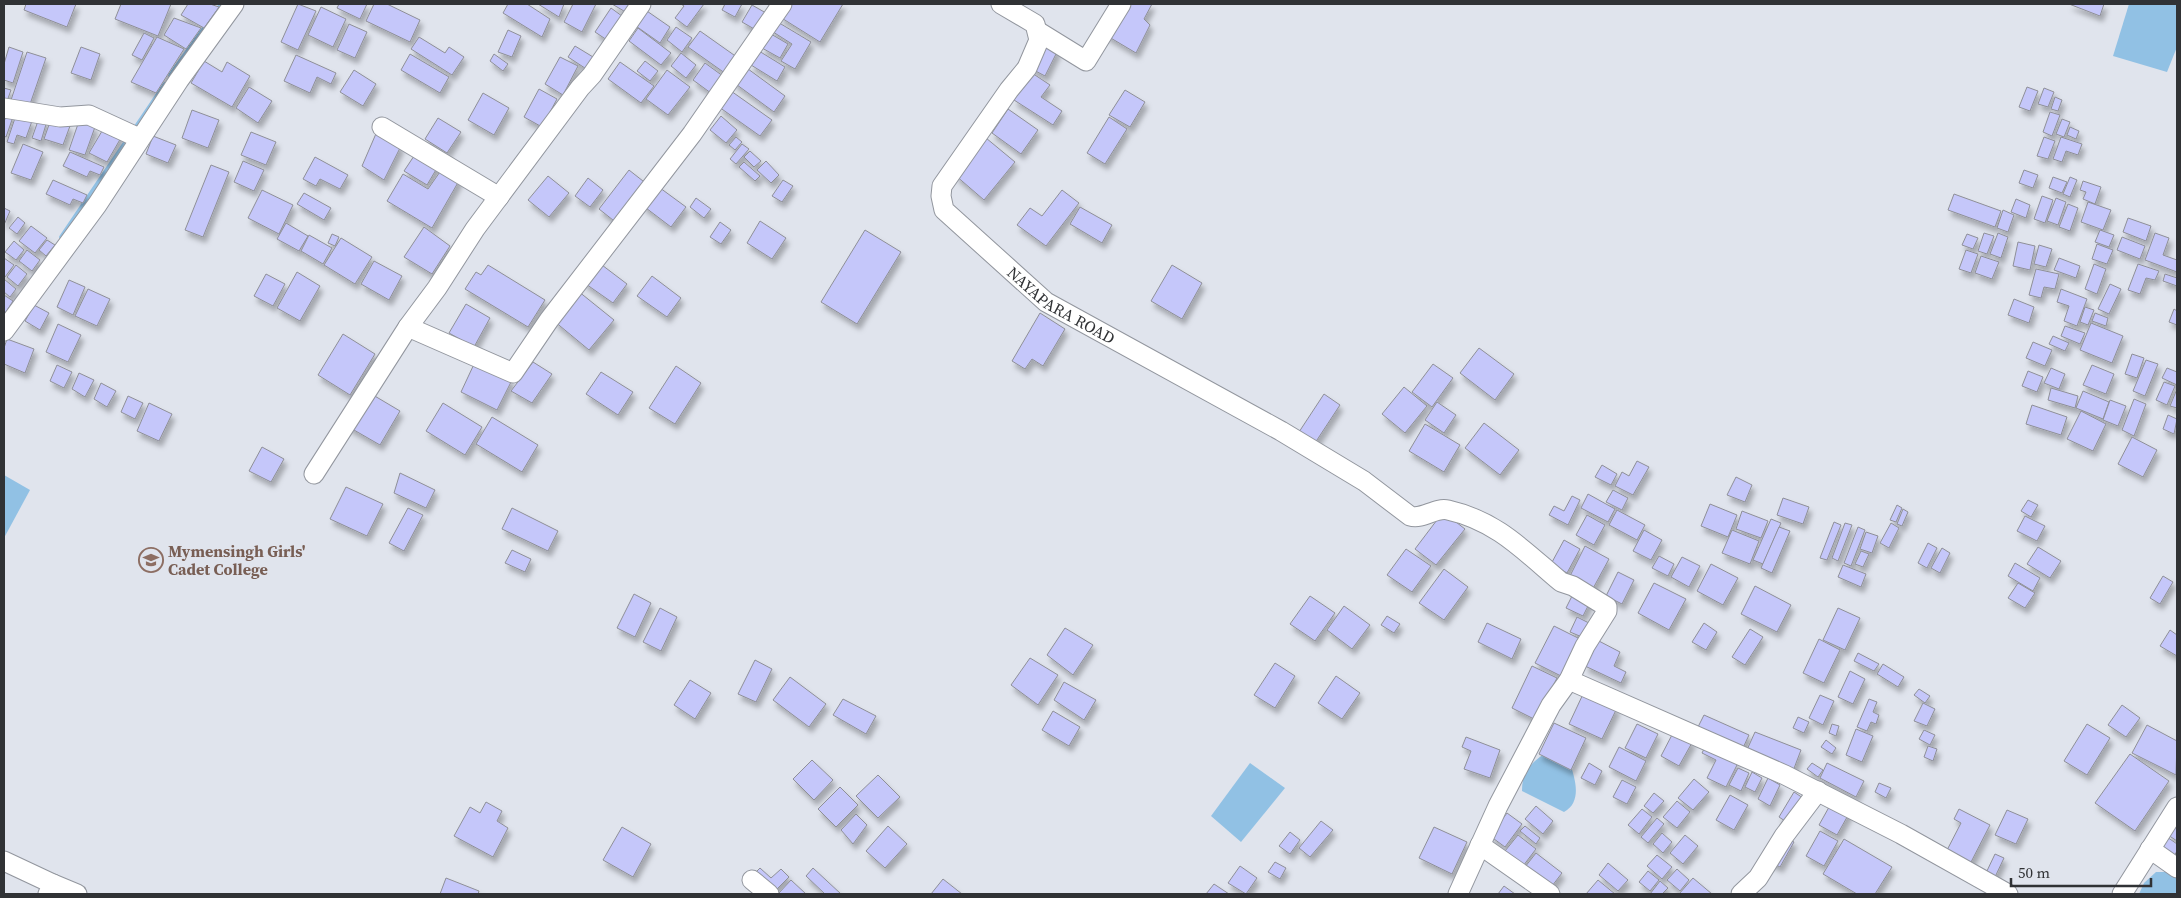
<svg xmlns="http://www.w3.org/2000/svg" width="2181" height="898" font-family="'Source Serif 4',serif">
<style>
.water{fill:#91c1e4}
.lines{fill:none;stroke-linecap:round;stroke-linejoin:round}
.stream{stroke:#91c1e4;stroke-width:5.5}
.building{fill:#c5c7fa;stroke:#8e8f97;filter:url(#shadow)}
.minor-casing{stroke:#92969e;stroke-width:21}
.minor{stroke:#fff;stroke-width:19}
.labels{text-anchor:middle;stroke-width:4.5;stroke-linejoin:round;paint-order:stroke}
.street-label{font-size:16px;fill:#303235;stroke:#e0e4ed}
.education-label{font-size:16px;font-weight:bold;fill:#785e54;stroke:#e0e4ed;text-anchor:start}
</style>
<defs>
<filter id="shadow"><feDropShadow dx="3" dy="5.5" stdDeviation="2.5" flood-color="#0004"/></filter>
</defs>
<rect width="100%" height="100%" fill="#e0e4ed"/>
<g class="water">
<polygon points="2129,4 2177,4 2177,47 2167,72 2113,56"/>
<polygon points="4,475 30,490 4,538"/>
<path d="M 1544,754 L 1568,758 C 1574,775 1584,801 1564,812 L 1522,791 C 1522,772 1529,765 1544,754 Z"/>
<polygon points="1250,763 1285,788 1241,842 1211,816"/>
<polygon points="2156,872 2172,872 2177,876 2177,894 2139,894 2144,883"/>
</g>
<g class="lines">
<g class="stream">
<polyline points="171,75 222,4"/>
<polyline points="62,237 165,85"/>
</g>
</g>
<g class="building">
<polygon points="26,4 76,4 67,27 24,10"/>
<polygon points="121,4 171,4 158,36 115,19"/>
<polygon points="188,4 210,4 219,7 204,28 181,15"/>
<polygon points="298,4 316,11 298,50 281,42"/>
<polygon points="339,4 367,4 360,19 337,8"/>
<polygon points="374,4 387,4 420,20 410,42 366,21"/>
<polygon points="508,4 527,4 550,19 542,37 503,13"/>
<polygon points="538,4 564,4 559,17"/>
<polygon points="573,4 596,4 582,32 564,22"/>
<polygon points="612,4 636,4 629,14"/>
<polygon points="681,4 704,4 687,27 675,18 684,6"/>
<polygon points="725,4 742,4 735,17 722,10"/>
<polygon points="788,4 843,4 820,42 780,17"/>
<polygon points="1121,4 1152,4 1144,19 1150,25 1136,53 1104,34"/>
<polygon points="2069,4 2104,4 2100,16"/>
<polygon points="752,5 766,13 756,30 742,22"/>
<polygon points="321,7 346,19 333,47 308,35"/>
<polygon points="611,8 626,19 610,42 595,32"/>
<polygon points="644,9 670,27 660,43 633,24"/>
<polygon points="174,18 201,28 186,49 164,35"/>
<polygon points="776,21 811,42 795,69 781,61 792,44 770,30"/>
<polygon points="349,24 367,32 355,58 337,50"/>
<polygon points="676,27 692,38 682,52 667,40"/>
<polygon points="638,28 671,53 661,65 629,41"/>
<polygon points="508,30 521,36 512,57 498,52"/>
<polygon points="700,31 741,60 729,76 688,47"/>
<polygon points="144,33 154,38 142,60 132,55"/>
<polygon points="771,34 788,44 780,58 762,48"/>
<polygon points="157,37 184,49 156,93 131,82"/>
<polygon points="419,37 445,53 449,47 464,57 452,75 411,49"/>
<polygon points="1043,43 1058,50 1045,76 1030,68"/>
<polygon points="575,46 598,60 591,72 568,57"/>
<polygon points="9,47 23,52 13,83 4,80 4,64"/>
<polygon points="81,47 100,54 91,80 71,73"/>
<polygon points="759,51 785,67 777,81 751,65"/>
<polygon points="27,52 46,58 28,110 10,103"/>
<polygon points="681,53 696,65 686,78 671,66"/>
<polygon points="410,54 449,77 440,93 401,70"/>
<polygon points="494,54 508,64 503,71 490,61"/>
<polygon points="296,55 336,73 331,84 317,77 310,93 284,81"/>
<polygon points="560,57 578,66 563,95 545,84"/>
<polygon points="204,61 222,72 227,62 250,76 232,107 191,83"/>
<polygon points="645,61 658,71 650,81 637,71"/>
<polygon points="620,62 654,86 641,103 608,79"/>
<polygon points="705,63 727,79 715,96 693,80"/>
<polygon points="744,66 785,96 774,112 733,82"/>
<polygon points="354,70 376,84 363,106 340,92"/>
<polygon points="667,70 690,87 668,115 646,99"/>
<polygon points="1032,73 1050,85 1041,97 1062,111 1053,125 1014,100"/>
<polygon points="249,87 272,101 258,123 236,108"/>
<polygon points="2027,87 2038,91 2030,111 2019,107"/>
<polygon points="4,88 11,90 6,104 4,104"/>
<polygon points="2044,88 2054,92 2048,107 2038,104"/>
<polygon points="539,89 557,99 542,127 524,117"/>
<polygon points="1125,90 1145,102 1130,127 1109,115"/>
<polygon points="731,91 772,120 760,136 719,107"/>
<polygon points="483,93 509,108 494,135 468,120"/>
<polygon points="2055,97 2062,100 2058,111 2051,109"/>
<polygon points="1008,109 1038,130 1021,154 992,133"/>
<polygon points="192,110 219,120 208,148 182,138"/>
<polygon points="7,112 14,114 6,137 4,136 4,122"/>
<polygon points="2050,112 2060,115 2052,136 2043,132"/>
<polygon points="16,115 32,121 26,138 17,135 14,144 7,142"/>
<polygon points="721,116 737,130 726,143 710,130"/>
<polygon points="1109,117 1127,129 1105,164 1087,153"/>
<polygon points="39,118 47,121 41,141 32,138"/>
<polygon points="438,118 461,132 447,153 425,139"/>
<polygon points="51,119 70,126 63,145 44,139"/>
<polygon points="2062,119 2070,122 2064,137 2056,134"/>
<polygon points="79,121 95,127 85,155 69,150"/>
<polygon points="105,126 122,136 107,162 89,153"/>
<polygon points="2070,127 2079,131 2076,139 2067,135"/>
<polygon points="378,129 401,146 384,180 362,166"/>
<polygon points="251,132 276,142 266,165 241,155"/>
<polygon points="153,136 176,145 168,163 146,154"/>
<polygon points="736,137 742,142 735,150 729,145"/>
<polygon points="2044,137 2055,141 2048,159 2037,156"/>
<polygon points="2061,137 2082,144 2078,155 2066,151 2062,162 2053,159"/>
<polygon points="986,138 1015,162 984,200 955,175"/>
<polygon points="23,144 43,152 31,180 11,173"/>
<polygon points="742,144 749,149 736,164 730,159"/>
<polygon points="418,150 440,163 427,185 404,171"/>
<polygon points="750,151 761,161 754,167 744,157"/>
<polygon points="70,152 104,167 100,175 90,171 87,177 63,166"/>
<polygon points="315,157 348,175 340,189 320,179 316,186 303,179"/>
<polygon points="243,161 264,170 254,191 234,182"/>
<polygon points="766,161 779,175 771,183 757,170"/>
<polygon points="744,162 760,176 755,181 739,167"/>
<polygon points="211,165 229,172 203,237 185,230"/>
<polygon points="442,169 460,179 432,228 387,201 403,174 428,189"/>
<polygon points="629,170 648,185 618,224 599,209"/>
<polygon points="2024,170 2038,175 2033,188 2019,183"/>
<polygon points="548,176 569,193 549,217 528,200"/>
<polygon points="2053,177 2067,182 2062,193 2049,188"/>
<polygon points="2070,177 2077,180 2070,197 2063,194"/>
<polygon points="588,178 603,190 590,207 575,196"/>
<polygon points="53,180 87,195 83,203 73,199 70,205 46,194"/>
<polygon points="783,180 793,186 782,202 772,196"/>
<polygon points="2083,181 2101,187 2095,204 2083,199 2086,192 2080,190"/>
<polygon points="656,185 686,207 671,227 642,205"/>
<polygon points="262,190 293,205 279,234 248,218"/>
<polygon points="1062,190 1079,203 1046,246 1017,225 1030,208 1042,216"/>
<polygon points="304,193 331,208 324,220 297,204"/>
<polygon points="1954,194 2001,211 1995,227 1948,210"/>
<polygon points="2042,196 2053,200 2045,223 2034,219"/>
<polygon points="696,198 711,209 704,218 690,207"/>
<polygon points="2056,198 2066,202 2058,225 2047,221"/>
<polygon points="2016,199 2030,205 2026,218 2011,212"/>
<polygon points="2088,202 2111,210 2103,230 2081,222"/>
<polygon points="2068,204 2078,208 2070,231 2059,227"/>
<polygon points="1080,207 1112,225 1102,243 1070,224"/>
<polygon points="4,208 10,211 4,225"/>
<polygon points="2003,210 2014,215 2008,232 1997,228"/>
<polygon points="18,217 25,223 17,234 9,228"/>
<polygon points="2128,218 2151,226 2146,241 2123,232"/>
<polygon points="760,221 786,238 772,259 747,243"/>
<polygon points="720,222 731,230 721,244 710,237"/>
<polygon points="286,223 308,236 299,251 277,239"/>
<polygon points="31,226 47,238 35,253 19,241"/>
<polygon points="424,227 450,246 432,274 404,257"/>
<polygon points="865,230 901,252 857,324 821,302"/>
<polygon points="2100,230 2114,235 2109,247 2095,242"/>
<polygon points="1984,233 1994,236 1987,254 1978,251"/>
<polygon points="1998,233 2008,237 2001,258 1990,254"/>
<polygon points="2155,233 2169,238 2163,255 2177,260 2177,272 2145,260"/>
<polygon points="332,234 339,237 335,246 328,243"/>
<polygon points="1967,234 1978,238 1973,249 1962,245"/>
<polygon points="309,235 332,248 323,264 301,251"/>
<polygon points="2122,237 2145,246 2140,259 2117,250"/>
<polygon points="341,238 372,257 355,284 324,265"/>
<polygon points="47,240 55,245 46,256 39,250"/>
<polygon points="14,241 24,250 16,260 5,252"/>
<polygon points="2018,242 2035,246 2030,270 2013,266"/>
<polygon points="2097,244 2113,250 2107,264 2092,259"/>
<polygon points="2039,245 2052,249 2046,267 2034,264"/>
<polygon points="27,250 40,260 32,271 19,261"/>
<polygon points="1966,250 1978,254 1971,273 1959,269"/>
<polygon points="1981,256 1999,262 1992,279 1975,273"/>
<polygon points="4,258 14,265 5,277 4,276"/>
<polygon points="2059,258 2080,266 2076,278 2054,270"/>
<polygon points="374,261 402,276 389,300 361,284"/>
<polygon points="598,262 627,284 613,303 583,282"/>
<polygon points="2094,264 2106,269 2097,294 2085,289"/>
<polygon points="2138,264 2159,271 2155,280 2146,278 2140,294 2128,290"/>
<polygon points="16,265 27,274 18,286 7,277"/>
<polygon points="488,265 545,300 528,327 465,289 476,272 481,275"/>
<polygon points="1172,265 1202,283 1182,319 1151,301"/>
<polygon points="2036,269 2059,274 2055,289 2044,287 2041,298 2029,295"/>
<polygon points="297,272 320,286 300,321 277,308"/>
<polygon points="266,274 285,284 273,306 254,296"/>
<polygon points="2165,274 2177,278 2177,286 2163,281"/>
<polygon points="652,276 681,298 667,317 637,296"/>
<polygon points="4,279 16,289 10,297 4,292"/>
<polygon points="69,280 85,287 73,315 57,307"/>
<polygon points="2110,284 2121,289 2109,314 2098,309"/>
<polygon points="88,289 110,299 97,326 75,316"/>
<polygon points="2061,289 2087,299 2077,326 2064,321 2069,306 2057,302"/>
<polygon points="578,291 614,320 589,350 554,321"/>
<polygon points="4,295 13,301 4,315"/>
<polygon points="2014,299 2034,307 2029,323 2008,315"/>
<polygon points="466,304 490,318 474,347 449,333"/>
<polygon points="34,305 49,313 40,330 25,321"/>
<polygon points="2085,307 2094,310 2088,325 2080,322"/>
<polygon points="2174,309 2177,311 2177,325 2169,322"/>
<polygon points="1040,313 1065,329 1043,366 1032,359 1025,369 1012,361"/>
<polygon points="2095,313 2108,318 2106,326 2092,321"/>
<polygon points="2091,323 2123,336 2112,363 2080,350"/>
<polygon points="58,324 81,335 68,362 46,352"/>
<polygon points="2065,326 2085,333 2080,344 2061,336"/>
<polygon points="343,334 375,354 350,395 318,375"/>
<polygon points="2053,336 2069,343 2065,351 2049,344"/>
<polygon points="7,339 34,349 25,373 4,364 4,348"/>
<polygon points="2033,342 2052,350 2045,366 2026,358"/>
<polygon points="1479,348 1514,374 1495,400 1460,373"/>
<polygon points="2132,354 2144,358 2137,378 2125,374"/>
<polygon points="2146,360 2158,364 2145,396 2133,391"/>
<polygon points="475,362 512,380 497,410 461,392"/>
<polygon points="533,362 552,374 532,403 511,391"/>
<polygon points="1433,364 1453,378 1432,407 1412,392"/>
<polygon points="57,365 72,372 64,388 50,381"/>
<polygon points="2092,365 2114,374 2106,394 2083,385"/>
<polygon points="676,366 701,383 675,424 649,408"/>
<polygon points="2051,368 2065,374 2059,389 2044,383"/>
<polygon points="2167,368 2177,372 2177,385 2162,378"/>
<polygon points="2028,371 2043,377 2037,392 2022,386"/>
<polygon points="601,372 633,392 618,415 586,394"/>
<polygon points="79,373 94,380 85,397 72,389"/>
<polygon points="2164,382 2175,386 2167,405 2156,400"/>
<polygon points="101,383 116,391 107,407 94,399"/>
<polygon points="1404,387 1427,406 1405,433 1382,414"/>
<polygon points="2051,388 2078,396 2075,408 2048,400"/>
<polygon points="2177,389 2177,408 2170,406"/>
<polygon points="2083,391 2109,402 2103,419 2076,408"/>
<polygon points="368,392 400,411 380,445 347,426"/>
<polygon points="1324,394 1340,405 1315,443 1299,432"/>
<polygon points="128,396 143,403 135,419 121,412"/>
<polygon points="2134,399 2146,404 2134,436 2122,430"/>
<polygon points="2110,400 2126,406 2118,426 2103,420"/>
<polygon points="1437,402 1456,415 1444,433 1425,420"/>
<polygon points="149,403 172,414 159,441 137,431"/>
<polygon points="443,403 482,427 465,455 426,431"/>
<polygon points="2032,405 2067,417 2061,435 2026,424"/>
<polygon points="2081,411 2106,424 2093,451 2067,439"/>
<polygon points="2168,415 2177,419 2174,434 2163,429"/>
<polygon points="492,417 538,445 522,472 476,444"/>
<polygon points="1484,423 1519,450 1500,475 1465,448"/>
<polygon points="1425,424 1460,445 1444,472 1409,451"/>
<polygon points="2132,437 2157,450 2143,477 2118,464"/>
<polygon points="262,447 284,459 271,482 249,471"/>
<polygon points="1637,461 1649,467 1633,495 1615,486 1622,472 1629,476"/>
<polygon points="1602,465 1617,474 1611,485 1595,477"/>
<polygon points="400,473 435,490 426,508 394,493"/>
<polygon points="1736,477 1752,485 1745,502 1727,495"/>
<polygon points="346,487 383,504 367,536 330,519"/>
<polygon points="1613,490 1628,498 1622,510 1606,502"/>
<polygon points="1588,494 1615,509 1608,522 1581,508"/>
<polygon points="1572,496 1580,500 1568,525 1549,515 1554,506 1564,511"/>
<polygon points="1783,498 1809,507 1803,524 1777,515"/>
<polygon points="2028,500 2038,505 2031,517 2021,511"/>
<polygon points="1710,504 1737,515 1728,537 1701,526"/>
<polygon points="1897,505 1902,508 1896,522 1890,520"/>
<polygon points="408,508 423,515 404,551 389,543"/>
<polygon points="512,508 558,531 548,551 502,529"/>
<polygon points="1903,509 1908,512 1902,526 1897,524"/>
<polygon points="1617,510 1645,525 1637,540 1609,525"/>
<polygon points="1742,511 1768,521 1761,538 1736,529"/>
<polygon points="1443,512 1465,529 1436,565 1415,549"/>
<polygon points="1587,515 1605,525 1594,545 1576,535"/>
<polygon points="2025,516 2045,526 2037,541 2017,531"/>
<polygon points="1771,519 1781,523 1763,564 1753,560"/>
<polygon points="1834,522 1841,525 1827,560 1820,558"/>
<polygon points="1845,523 1852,525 1838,561 1832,558"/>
<polygon points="1891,523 1899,528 1889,548 1880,543"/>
<polygon points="1779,527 1790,531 1772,573 1761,568"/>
<polygon points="1858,527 1865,530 1851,566 1844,563"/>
<polygon points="1644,530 1662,540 1651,560 1633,551"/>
<polygon points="1732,530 1759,541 1750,564 1722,553"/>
<polygon points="1866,532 1878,536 1872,553 1860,549"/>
<polygon points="1564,540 1580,549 1567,573 1551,564"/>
<polygon points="1928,543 1937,548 1927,568 1918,563"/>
<polygon points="1585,546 1609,559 1590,594 1569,578"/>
<polygon points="2038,547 2061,561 2050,578 2027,564"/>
<polygon points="1942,548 1950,553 1940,573 1931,568"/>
<polygon points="1406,549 1431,566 1412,592 1387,575"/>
<polygon points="512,550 531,559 525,572 505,563"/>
<polygon points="1861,551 1869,554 1863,567 1855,564"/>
<polygon points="1659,556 1674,564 1668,576 1652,568"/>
<polygon points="1682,557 1700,566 1689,587 1671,577"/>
<polygon points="2015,563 2040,578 2033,591 2008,576"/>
<polygon points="1711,564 1738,578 1723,605 1697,591"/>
<polygon points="1843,565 1866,574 1861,587 1838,577"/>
<polygon points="1444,569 1468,587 1444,620 1419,603"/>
<polygon points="1618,572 1634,580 1622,604 1606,596"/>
<polygon points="2163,576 2173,582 2160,604 2150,598"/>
<polygon points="1654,583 1686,599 1669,630 1638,613"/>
<polygon points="2018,583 2035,593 2025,608 2008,598"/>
<polygon points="1755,586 1791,605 1777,632 1741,614"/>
<polygon points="1575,590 1592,598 1583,616 1566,608"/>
<polygon points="634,594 651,603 635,637 617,628"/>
<polygon points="1310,596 1335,613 1315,641 1290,624"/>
<polygon points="1344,606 1370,625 1352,649 1327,630"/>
<polygon points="660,608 677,617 661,651 643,642"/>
<polygon points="1838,608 1860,618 1845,650 1823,640"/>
<polygon points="1387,616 1400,624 1394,633 1381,625"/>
<polygon points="1577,617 1589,623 1582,637 1570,632"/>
<polygon points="1487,623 1521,639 1512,659 1478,642"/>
<polygon points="1704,623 1717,632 1706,650 1692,642"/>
<polygon points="1554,626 1580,639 1561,676 1535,663"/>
<polygon points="1065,628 1093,645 1073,675 1047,655"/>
<polygon points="1750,629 1763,637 1745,665 1732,657"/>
<polygon points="2170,630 2177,635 2177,656 2160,646"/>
<polygon points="1819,639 1840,650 1824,683 1803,673"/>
<polygon points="1597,640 1620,652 1614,666 1626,672 1621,683 1585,666"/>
<polygon points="1858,653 1879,664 1874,671 1854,661"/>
<polygon points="1030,658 1058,675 1038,705 1011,685"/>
<polygon points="755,660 772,669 756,702 738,694"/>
<polygon points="1275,663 1295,676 1275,708 1254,695"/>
<polygon points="1883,664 1904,677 1898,687 1877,674"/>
<polygon points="1532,666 1557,678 1536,720 1512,708"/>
<polygon points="1850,671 1865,679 1853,704 1838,697"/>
<polygon points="1336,676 1360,693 1342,719 1318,703"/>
<polygon points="790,677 826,704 809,727 773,700"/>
<polygon points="690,680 711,693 695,719 674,705"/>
<polygon points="1064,682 1096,700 1084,720 1054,700"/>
<polygon points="1919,689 1930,696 1925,703 1914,695"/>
<polygon points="1584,692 1617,708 1602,739 1569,724"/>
<polygon points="1820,695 1834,701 1823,725 1809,718"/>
<polygon points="843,699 876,716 866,734 833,715"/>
<polygon points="1869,699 1877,702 1873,712 1879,715 1876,724 1871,722 1867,731 1857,727"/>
<polygon points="1923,703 1935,709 1927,726 1914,721"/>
<polygon points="2122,705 2140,718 2126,737 2108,725"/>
<polygon points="1053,711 1080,727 1069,746 1042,730"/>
<polygon points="1704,715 1749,735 1742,750 1697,729"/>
<polygon points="1798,717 1809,722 1804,733 1793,728"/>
<polygon points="1554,723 1586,738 1571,770 1539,754"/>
<polygon points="1637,724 1658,734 1646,758 1625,748"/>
<polygon points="1832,724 1839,726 1836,736 1829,733"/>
<polygon points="2087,724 2110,738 2087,775 2064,761"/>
<polygon points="2147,725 2177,741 2176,775 2132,753"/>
<polygon points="1856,729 1873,736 1862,762 1846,755"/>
<polygon points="1924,730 1935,735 1930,745 1919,739"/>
<polygon points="1674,731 1693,741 1679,766 1661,756"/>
<polygon points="1755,732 1801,750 1793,771 1746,752"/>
<polygon points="1466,737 1500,750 1490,778 1464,769 1471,751 1462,747"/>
<polygon points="1826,740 1836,748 1832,754 1821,747"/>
<polygon points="1928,746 1937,749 1933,761 1924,757"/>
<polygon points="1619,747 1646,761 1636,781 1609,767"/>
<polygon points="1705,747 1738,763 1726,787 1707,778 1716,760 1702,753"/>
<polygon points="2130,754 2169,781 2135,831 2095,803"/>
<polygon points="812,760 833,780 814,800 793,779"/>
<polygon points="1589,763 1602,771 1595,785 1581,778"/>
<polygon points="1812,763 1823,770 1818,777 1807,769"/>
<polygon points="1827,763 1864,781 1856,797 1820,778"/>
<polygon points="1738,768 1749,773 1741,791 1729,785"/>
<polygon points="1752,772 1762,778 1755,792 1745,787"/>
<polygon points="878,775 900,797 878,818 856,796"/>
<polygon points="1768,778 1780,785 1770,806 1758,799"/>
<polygon points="1694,779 1709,792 1693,810 1678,798"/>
<polygon points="1622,780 1636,787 1627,804 1613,797"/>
<polygon points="1879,783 1891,788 1886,798 1875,792"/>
<polygon points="840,787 858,805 836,827 818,809"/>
<polygon points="1794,792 1803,798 1788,823 1779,817"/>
<polygon points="1654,793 1664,801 1653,813 1644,806"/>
<polygon points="1730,795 1748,805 1734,830 1716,820"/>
<polygon points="1833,800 1851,810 1837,835 1819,825"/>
<polygon points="1677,801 1690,812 1677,828 1663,817"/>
<polygon points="486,802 502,811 497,821 508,828 493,857 454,836 470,807 480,813"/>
<polygon points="1536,806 1553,821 1543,834 1525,819"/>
<polygon points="1642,809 1652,817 1639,834 1628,825"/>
<polygon points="1959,809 1990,825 1969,866 1945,854 1961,823 1954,819"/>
<polygon points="2007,810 2028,819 2016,844 1995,835"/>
<polygon points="1507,813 1522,824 1505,847 1490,836"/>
<polygon points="856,814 867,825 853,844 841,830"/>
<polygon points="1657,818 1664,824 1648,843 1641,837"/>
<polygon points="1321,821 1333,830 1310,857 1299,848"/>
<polygon points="2177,824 2177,841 2168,835"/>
<polygon points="888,826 907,844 885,868 866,851"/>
<polygon points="1525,826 1540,838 1536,844 1520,831"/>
<polygon points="622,827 651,844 633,877 603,860"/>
<polygon points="1434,827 1467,842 1452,874 1419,858"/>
<polygon points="1820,831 1838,841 1824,866 1806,856"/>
<polygon points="1290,832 1300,840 1290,854 1279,846"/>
<polygon points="1776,832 1794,842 1780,867 1762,858"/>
<polygon points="1662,833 1672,842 1663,853 1653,844"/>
<polygon points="1518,835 1536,849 1523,866 1505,851"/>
<polygon points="1685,835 1698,846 1683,864 1670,853"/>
<polygon points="2167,837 2177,844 2177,851 2173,858 2159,849"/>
<polygon points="1844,839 1892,867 1875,894 1857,894 1823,874"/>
<polygon points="1536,853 1562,873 1552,886 1525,867"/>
<polygon points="1995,854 2004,858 1995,877 1986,873"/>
<polygon points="1657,855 1672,867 1662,879 1647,866"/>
<polygon points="1275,862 1286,868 1280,879 1268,872"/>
<polygon points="1608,863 1628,880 1618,891 1599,875"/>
<polygon points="1240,866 1257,878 1246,894 1228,883"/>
<polygon points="760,868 771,878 781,869 789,877 774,892 754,874"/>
<polygon points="813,868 841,894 825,894 806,876"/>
<polygon points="1677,869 1689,880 1680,891 1667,880"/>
<polygon points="1648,871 1659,880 1650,891 1639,882"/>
<polygon points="446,878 479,891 478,894 440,894"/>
<polygon points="1693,878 1712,894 1679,894"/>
<polygon points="943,879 962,894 931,894"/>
<polygon points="791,880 806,894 778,894"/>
<polygon points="1598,880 1615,894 1586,894"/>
<polygon points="1660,881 1668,888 1662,894 1650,894"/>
<polygon points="1214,884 1229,894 1206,894"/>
<polygon points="1504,886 1515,894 1498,894"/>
</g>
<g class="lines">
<defs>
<g id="minor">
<path id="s1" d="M 1001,4 L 1035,24 L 1039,40 L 1027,68 L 1009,90 L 942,186 L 941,196 L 944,210 L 1046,302 L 1281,431 L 1364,481 L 1410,516 C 1423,520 1435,507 1448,510 C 1497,521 1524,551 1561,582 L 1573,586 L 1607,607 L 1607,611 L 1585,646 L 1569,680 L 1551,705 L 1498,806 L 1458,894"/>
<polyline points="1039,32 1086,61 1121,4"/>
<polyline points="4,108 60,117 89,115 139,138"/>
<polyline points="382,127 499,197"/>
<polyline points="408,327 437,288 475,229 580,88 592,75 641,4"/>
<polyline points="4,331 97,205 179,80 234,4"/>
<polyline points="314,474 408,327 513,373 549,320 692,134 782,4"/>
<polyline points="1569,680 1785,775 1901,834 2008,894"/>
<polyline points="1480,845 1550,894"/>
<polyline points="2150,849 2177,868"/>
<polyline points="4,861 53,884 48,894"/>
<polyline points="752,880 769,894"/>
<polyline points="53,884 77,894"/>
<polyline points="1741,894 1758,878 1784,836 1818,791"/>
<polyline points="2122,894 2177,807"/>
</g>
</defs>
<use href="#minor" class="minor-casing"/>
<use href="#minor" class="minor"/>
</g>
<defs>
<symbol id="university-ring" viewBox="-11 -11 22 22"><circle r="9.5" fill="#e0e4ed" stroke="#8d6e63" stroke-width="1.5"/><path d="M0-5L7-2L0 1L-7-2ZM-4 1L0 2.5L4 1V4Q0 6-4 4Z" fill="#8d6e63"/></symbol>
</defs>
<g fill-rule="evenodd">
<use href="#university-ring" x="137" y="546" width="28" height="28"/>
</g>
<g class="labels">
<g class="street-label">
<text dy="6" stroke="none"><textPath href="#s1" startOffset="408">NAYAPARA ROAD</textPath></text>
</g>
<g class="education-label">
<text x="168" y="557">Mymensingh Girls'<tspan x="168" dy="18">Cadet College</tspan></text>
</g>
</g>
<rect width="2181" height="898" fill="none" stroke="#303235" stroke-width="10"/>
<path d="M2011 878v8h140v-8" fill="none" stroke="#303235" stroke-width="2.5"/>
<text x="2018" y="878" font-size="15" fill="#303235" stroke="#e0e4ed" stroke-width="4" paint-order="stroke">50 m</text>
</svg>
